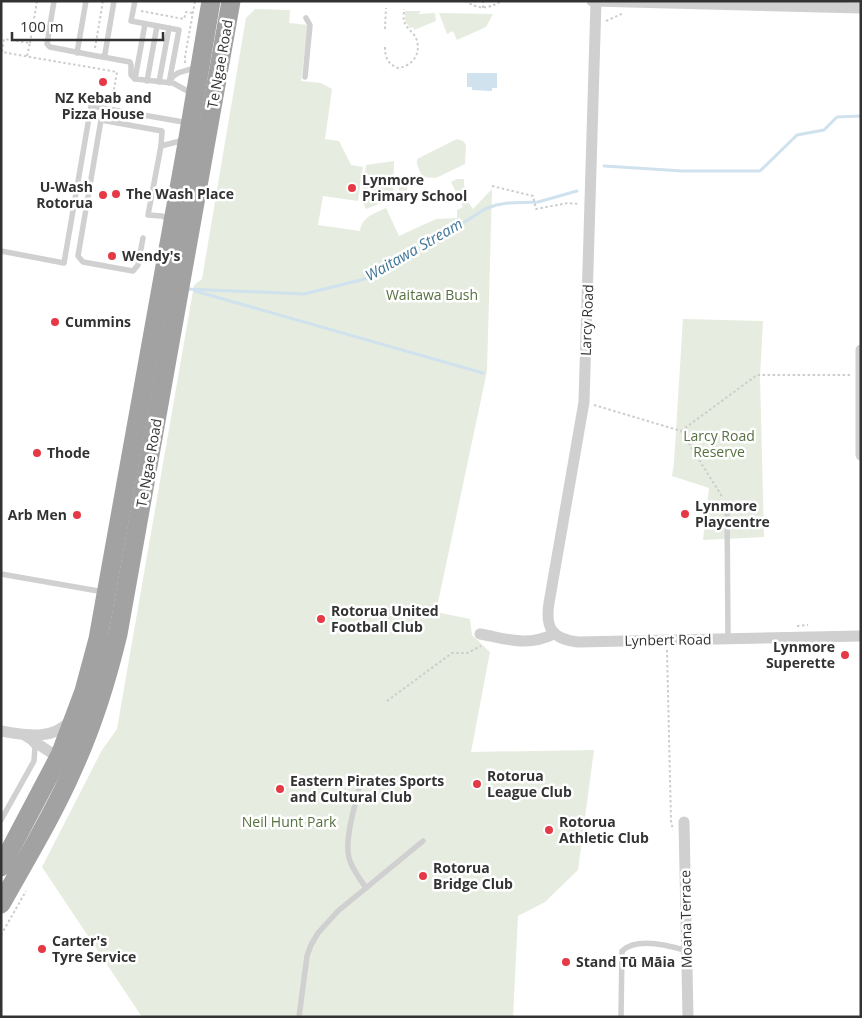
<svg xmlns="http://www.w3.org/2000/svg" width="862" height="1018" font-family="'Open Sans',sans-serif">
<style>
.green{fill:#e6ecdf}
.water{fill:#cfe2ee}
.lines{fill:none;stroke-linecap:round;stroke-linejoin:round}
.stream{stroke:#cfe2ee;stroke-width:3}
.path{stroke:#cdcdcd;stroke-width:2;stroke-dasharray:2.5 2.5;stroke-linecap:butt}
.service{stroke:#d0d0d0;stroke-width:5.5}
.minor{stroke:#d0d0d0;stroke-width:11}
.trunk{stroke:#a2a2a2;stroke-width:19}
.poi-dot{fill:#e63946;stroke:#fff;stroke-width:2}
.labels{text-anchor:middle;stroke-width:5;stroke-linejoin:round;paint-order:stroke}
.street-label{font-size:14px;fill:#333;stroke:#fff}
.poi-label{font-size:14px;font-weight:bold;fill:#333;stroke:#fff;text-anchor:start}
.park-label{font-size:14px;fill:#56703f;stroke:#fff}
.water-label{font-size:15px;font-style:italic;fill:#3f7597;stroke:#fff}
</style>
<rect width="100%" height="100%" fill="#fff"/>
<g class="green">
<path d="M 255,9 L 290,10 L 289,23 L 308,25 L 301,81 L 321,83 L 332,89 L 325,139 L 339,141 L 351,165 L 363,167 L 358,201 L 323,196 L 318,225 L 360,231 C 362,217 373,214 386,208 L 399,236 L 436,219 L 457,218 L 457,210 L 463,207 L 451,182 L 457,179 L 464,179 C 464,192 465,199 473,209 L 492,189 L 487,371 L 436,612 L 470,619 L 472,635 L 490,652 L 471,752 L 594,750 L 578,870 L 545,902 L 518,916 L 513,1017 L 142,1017 L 42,867 L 102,750 L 117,729 L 194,285 L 202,279 L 246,18 Z"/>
<polygon points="405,11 421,11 418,14 435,13 436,21 414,30 413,27 410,28 405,21"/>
<polygon points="439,13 493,14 486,27 457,40 453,31 447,34"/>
<polygon points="457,139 463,141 466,145 465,164 436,178 422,177 417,164 417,159"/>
<polygon points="394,161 393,198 366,209 361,199 366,165"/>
<polygon points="399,178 407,178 407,191 401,194 399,190"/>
<polygon points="683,319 763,321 760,377 764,537 703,540 709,488 672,476 674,463"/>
</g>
<polygon class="water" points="467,73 497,73 497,88 492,88 492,91 472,90 472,87 467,87"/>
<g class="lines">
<g class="stream">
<polyline points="604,166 683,171 760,171 797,135 824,130 837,117 861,116"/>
<polyline points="188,289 304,294 365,279 444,235 485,209 496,205 508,203 538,202 577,191"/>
<polyline points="195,291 483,373"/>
</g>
<g class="path">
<path d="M 465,1 C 480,10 487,9 502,1"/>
<polyline points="483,8 483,1"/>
<polyline points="141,11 184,19 186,12 193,13"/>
<polyline points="606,21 624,13"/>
<polyline points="385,29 386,8"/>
<polyline points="30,43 37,1"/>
<path d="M 385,47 C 385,58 388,64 398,68 C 413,66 422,53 416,38 C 413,32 406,28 404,21 C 403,18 404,13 404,9"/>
<polyline points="95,48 103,1"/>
<path d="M 27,56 L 30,43 L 4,39 L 2,52 C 40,59 78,65 117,72 L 112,100 L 123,103"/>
<polyline points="185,63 185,57 195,1"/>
<polyline points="492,186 533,196 536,209 568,203 579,204"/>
<polyline points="594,405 681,431 723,498"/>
<polyline points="681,431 757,375 850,375"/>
<polyline points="797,626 808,625"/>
<polyline points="667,650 671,821 673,830"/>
<polyline points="387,701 452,653 467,653 481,646"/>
<polyline points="1,935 26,891"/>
</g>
<g class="service">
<polyline points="54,1 47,44 50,47 102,57 105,54 114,1"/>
<polyline points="135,1 131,21 179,30 169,83"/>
<polyline points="77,53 86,1"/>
<polyline points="103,57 130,62 131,65 131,75 135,79 173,83 191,93"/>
<polyline points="305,77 310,25 306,18"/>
<polyline points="135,79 145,24"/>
<path d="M 171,79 C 177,70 186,72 196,67"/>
<polyline points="147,81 157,26"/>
<polyline points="159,82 169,28"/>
<polyline points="161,146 148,215 162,216 170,220"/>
<polyline points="143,238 138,265 133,271 83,262 78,256 101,120 162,131 161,146 184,140"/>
<polyline points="1,251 64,263 91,106 189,123"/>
<polyline points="727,504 728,639"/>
<polyline points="1,574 104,592"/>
<path d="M 360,784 C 356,803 344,839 349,858 C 352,869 360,879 366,888"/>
<polyline points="1,820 34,761 35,747 32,744"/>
<polyline points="299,1017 307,956 311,945 318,933 338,911 423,841"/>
<path d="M 621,1017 L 622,951 C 637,937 668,945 687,951"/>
</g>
<g class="minor">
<polyline points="592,1 861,8"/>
<path d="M 596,1 L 584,402 L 549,603 C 545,628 552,639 578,642 L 861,636"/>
<polyline points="861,350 861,455"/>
<path d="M 480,634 C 509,639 526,647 554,634"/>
<path d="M 1,731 C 25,735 52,741 70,721"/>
<polyline points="26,736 50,752 65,755"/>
<polyline points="684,822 688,1017"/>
</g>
<g class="trunk">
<polyline points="1,867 60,755 84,691 98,639 188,138 211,1"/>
<path d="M 1,904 C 26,859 53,815 73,769 C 93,725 107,680 118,634 L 231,1"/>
</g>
</g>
<g class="poi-dot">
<circle cx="103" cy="82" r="5"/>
<circle cx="352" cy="188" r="5"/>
<circle cx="116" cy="194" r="5"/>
<circle cx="103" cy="195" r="5"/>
<circle cx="112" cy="256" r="5"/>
<circle cx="55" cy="322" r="5"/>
<circle cx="37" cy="453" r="5"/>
<circle cx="685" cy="514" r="5"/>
<circle cx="77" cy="515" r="5"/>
<circle cx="321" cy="619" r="5"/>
<circle cx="845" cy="655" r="5"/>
<circle cx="477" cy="784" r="5"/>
<circle cx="280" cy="789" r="5"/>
<circle cx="549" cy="830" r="5"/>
<circle cx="423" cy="876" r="5"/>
<circle cx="42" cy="949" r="5"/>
<circle cx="566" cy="962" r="5"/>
</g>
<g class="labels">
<g class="street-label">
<text transform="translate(220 64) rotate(-80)" y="5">Te Ngae Road</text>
<text transform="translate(587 320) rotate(-88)" y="5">Larcy Road</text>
<text transform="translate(149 463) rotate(-80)" y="5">Te Ngae Road</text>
<text transform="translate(668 640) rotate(-1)" y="5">Lynbert Road</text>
<text transform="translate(686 919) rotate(-91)" y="5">Moana Terrace</text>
</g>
<g class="poi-label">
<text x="103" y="103" text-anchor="middle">NZ Kebab and<tspan x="103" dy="16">Pizza House</tspan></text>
<text x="362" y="185">Lynmore<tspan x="362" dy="16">Primary School</tspan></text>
<text x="93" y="192" text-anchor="end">U-Wash<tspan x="93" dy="16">Rotorua</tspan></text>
<text x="126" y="199">The Wash Place</text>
<text x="122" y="261">Wendy's</text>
<text x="65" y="327">Cummins</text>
<text x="47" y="458">Thode</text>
<text x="695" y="511">Lynmore<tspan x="695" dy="16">Playcentre</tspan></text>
<text x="67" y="520" text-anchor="end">Arb Men</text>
<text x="331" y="616">Rotorua United<tspan x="331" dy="16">Football Club</tspan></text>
<text x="835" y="652" text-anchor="end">Lynmore<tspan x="835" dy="16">Superette</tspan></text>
<text x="487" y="781">Rotorua<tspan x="487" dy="16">League Club</tspan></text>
<text x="290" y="786">Eastern Pirates Sports<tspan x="290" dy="16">and Cultural Club</tspan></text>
<text x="559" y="827">Rotorua<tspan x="559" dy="16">Athletic Club</tspan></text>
<text x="433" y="873">Rotorua<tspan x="433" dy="16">Bridge Club</tspan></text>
<text x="52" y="946">Carter's<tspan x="52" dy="16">Tyre Service</tspan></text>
<text x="576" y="967">Stand Tū Māia</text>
</g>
<g class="park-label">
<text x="432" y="300">Waitawa Bush</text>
<text x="719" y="441">Larcy Road<tspan x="719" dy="16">Reserve</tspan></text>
<text x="289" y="827">Neil Hunt Park</text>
</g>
<g class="water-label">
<text transform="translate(414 250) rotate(-30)" y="5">Waitawa Stream</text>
</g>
</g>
<rect width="862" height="1018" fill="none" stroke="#333333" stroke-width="5"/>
<path d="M12 32v8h151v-8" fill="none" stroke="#333333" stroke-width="2.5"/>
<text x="20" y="32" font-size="15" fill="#333333" stroke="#ffffff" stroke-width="4" paint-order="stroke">100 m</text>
</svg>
